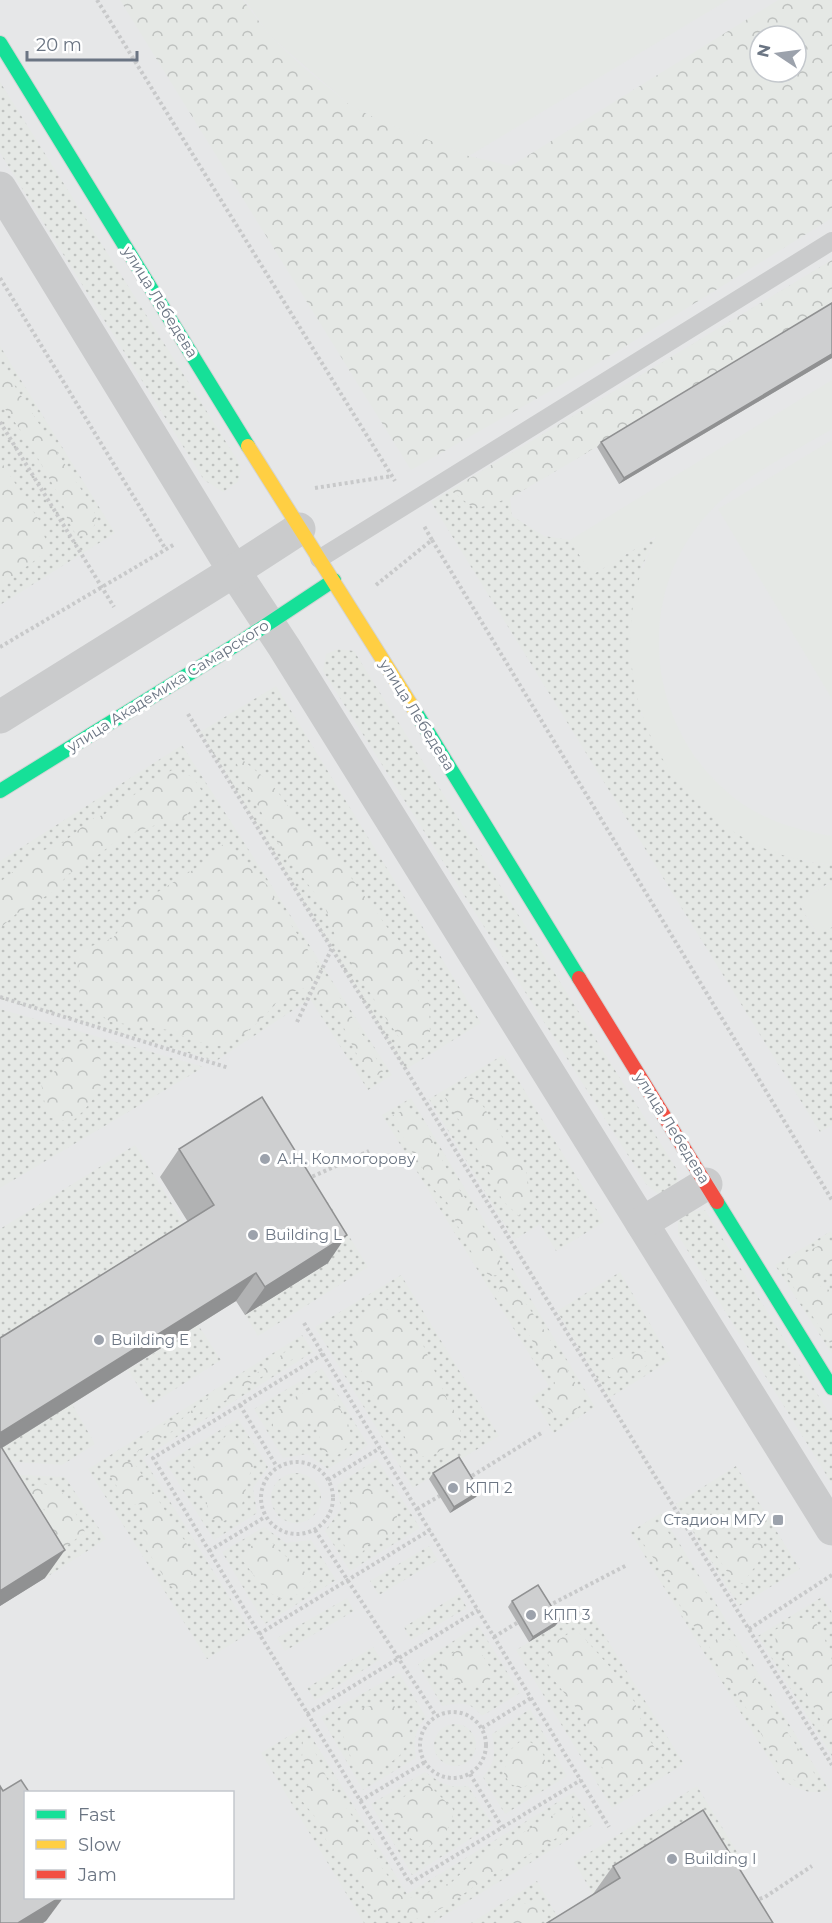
<svg xmlns="http://www.w3.org/2000/svg" width="832" height="1923" font-family="Montserrat,sans-serif">
<style>
.built{fill:#e6e7e8;fill-rule:evenodd}
.grass{fill:url(#grass-dots)}
.forest{fill:url(#forest-crowns);fill-rule:evenodd}
.pitch{fill:#e5e8e5}
.lines{fill:none;stroke-linecap:round;stroke-linejoin:round}
.fast-casing{stroke:#d3d4d4;stroke-width:16}
.slow-casing{stroke:#d3d4d4;stroke-width:16}
.jam-casing{stroke:#d3d4d4;stroke-width:16}
.path{stroke:#c8c9ca;stroke-width:4;stroke-dasharray:3 3;stroke-linecap:butt}
.lane{stroke:#cacbcc;stroke-width:18}
.street{stroke:#cacbcc;stroke-width:33}
.fast{stroke:#16e098;stroke-width:14}
.slow{stroke:#ffcf43;stroke-width:14}
.jam{stroke:#f24e42;stroke-width:14}
.wall{fill:#b1b2b3}
.shaded-wall{fill:#909192}
.building{fill:#cecfd0;stroke:#909192;stroke-width:1.5}
.poi-dot{fill:#9ca2ac;stroke:#fff;stroke-width:2}
.labels{text-anchor:middle;stroke-width:6;stroke-linejoin:round;paint-order:stroke}
.street-label{font-size:15px;fill:#6b7583;stroke:#fff}
.poi-label{font-size:15px;fill:#6b7583;stroke:#fff;text-anchor:start}
</style>
<defs>
<pattern id="grass-dots" width="8" height="8" patternUnits="userSpaceOnUse" patternTransform="scale(1.5)"><rect width="8" height="8" fill="#e5e8e5"/><path d="M2 2h.1M6 6h.1" fill="none" stroke="#bec1bf" stroke-width="1.8" stroke-linecap="round"/></pattern>
<pattern id="forest-crowns" width="20" height="18" patternUnits="userSpaceOnUse" patternTransform="scale(1.5)"><rect width="20" height="18" fill="#e5e8e5"/><path d="M2 6a3 3 0 1 1 6 0M12 15a3 3 0 1 1 6 0" fill="none" stroke="#bec1bf"/></pattern>
</defs>
<rect width="100%" height="100%" fill="#f7f7f7"/>
<path class="built" d="M 0,0 L 832,0 L 832,1923 L 0,1923 ZM 760,36 L 796,36 L 796,72 L 760,72 ZM 26,1792 L 232,1792 L 232,1898 L 26,1898 Z"/>
<g class="grass">
<polygon points="0,82 236,458 241,469 238,482 223,492 204,480 0,153"/>
<polygon points="832,260 597,447 510,498 512,516 544,536 570,540 592,575 648,541 655,539 642,566 641,715 803,861 832,865 832,881 798,902 817,935 832,927 832,1125 820,1132 431,502"/>
<polygon points="0,346 115,533 0,605"/>
<polygon points="338,649 354,651 676,1168 678,1182 669,1190 658,1194 646,1184 323,671 326,654"/>
<polygon points="276,686 481,1023 405,1070 200,732"/>
<polygon points="182,745 392,1075 368,1090 310,999 216,1061 0,999 0,861"/>
<polygon points="0,1009 204,1067 0,1188"/>
<polygon points="503,1055 604,1222 556,1251 540,1224 514,1240 429,1099"/>
<polygon points="411,1098 595,1407 554,1433 532,1397 549,1386 382,1115"/>
<polygon points="135,1145 200,1249 0,1347 0,1229"/>
<polygon points="328,1202 368,1267 258,1336 245,1315 327,1263 301,1219"/>
<polygon points="705,1210 832,1418 832,1484 678,1235 678,1222 687,1212"/>
<polygon points="831,1231 832,1234 832,1354 775,1265"/>
<polygon points="620,1272 671,1360 609,1398 557,1311"/>
<polygon points="401,1275 499,1436 413,1488 315,1327"/>
<polygon points="198,1325 221,1360 150,1405 128,1370"/>
<polygon points="302,1335 313,1352 143,1458 251,1632 207,1659 88,1469"/>
<polygon points="322,1368 368,1445 328,1469 307,1454 283,1458 254,1409"/>
<polygon points="72,1404 95,1444 62,1465 0,1461 0,1449"/>
<polygon points="238,1419 268,1467 253,1488 257,1513 214,1540 166,1463"/>
<polygon points="377,1459 420,1528 350,1571 325,1531 341,1509 337,1485"/>
<polygon points="736,1466 800,1569 739,1606 676,1504"/>
<circle cx="296" cy="1498" r="25"/>
<polygon points="0,1474 65,1477 106,1539 45,1578 0,1505"/>
<path d="M 661,1513 L 829,1790 C 810,1796 798,1789 782,1780 L 630,1532 Z"/>
<polygon points="264,1527 286,1543 311,1540 336,1580 265,1624 222,1552"/>
<polygon points="429,1546 438,1560 379,1595 370,1581"/>
<polygon points="459,1594 467,1608 411,1640 404,1627"/>
<polygon points="822,1597 832,1613 832,1756 758,1636"/>
<polygon points="347,1598 354,1611 285,1651 277,1638"/>
<polygon points="587,1607 684,1764 612,1808 516,1650"/>
<path d="M 478,1625 L 520,1693 L 482,1716 C 468,1700 461,1703 442,1706 L 418,1664 Z"/>
<polygon points="373,1647 381,1659 315,1700 307,1688"/>
<path d="M 399,1673 L 426,1717 C 414,1732 413,1740 416,1758 L 363,1790 L 321,1717 Z"/>
<path d="M 530,1709 L 567,1776 L 505,1814 L 483,1777 C 495,1763 496,1752 492,1734 Z"/>
<circle cx="455" cy="1745" r="21"/>
<polygon points="305,1726 407,1894 574,1792 594,1824 432,1923 364,1923 261,1753"/>
<path d="M 425,1772 C 442,1784 447,1788 468,1786 L 493,1825 L 412,1875 L 371,1804 Z"/>
<polygon points="697,1786 742,1860 710,1881 683,1838 593,1894 574,1862"/>
<polygon points="537,1881 561,1923 471,1923"/>
</g>
<g class="forest">
<path d="M 120,0 L 243,0 L 270,36 L 303,67 L 350,105 L 377,119 L 469,156 L 511,166 L 778,0 L 832,0 L 832,218 L 587,370 L 411,470 ZM 760,36 L 796,36 L 796,72 L 760,72 Z"/>
<polygon points="832,260 832,307 510,498 475,509 450,490"/>
<polygon points="0,363 93,508 97,520 89,535 77,537 67,518 62,501 27,439 0,402"/>
<polygon points="0,460 39,520 49,550 0,586"/>
<polygon points="234,753 271,783 297,818 334,854 392,934 401,942 429,1004 430,1032 428,1043 414,1051 403,1043 385,1017 336,938 325,907 280,847 239,771"/>
<polygon points="172,770 193,777 203,793 184,819 159,824 123,836 94,858 67,875 56,890 16,914 0,928 0,882 37,853 64,842 90,820 105,814"/>
<path d="M 225,842 L 268,886 L 277,904 L 339,996 L 371,1048 L 383,1072 L 374,1077 C 359,1063 354,1048 345,1030 C 336,1012 323,999 308,987 L 295,991 L 276,1003 L 260,1021 L 242,1035 L 219,1046 L 195,1041 L 168,1030 L 111,1022 L 79,1000 L 80,978 L 73,953 L 113,938 L 140,903 L 209,860 Z"/>
<path d="M 83,1041 L 98,1051 C 99,1058 103,1067 103,1074 C 102,1093 84,1111 72,1122 L 47,1117 L 41,1082 L 60,1067 L 66,1045 Z"/>
<polygon points="464,1091 483,1106 509,1148 525,1165 530,1193 519,1216 502,1200 482,1157 445,1098"/>
<polygon points="406,1109 419,1118 434,1143 451,1178 466,1199 496,1248 501,1264 498,1275 490,1276 483,1270 465,1242 447,1202 432,1188 423,1169 390,1117"/>
<polygon points="826,1242 832,1244 832,1268 816,1275 821,1287 832,1291 832,1346 787,1277 789,1261"/>
<path d="M 512,1283 L 548,1336 L 584,1398 C 578,1410 567,1423 553,1413 C 548,1409 544,1402 539,1398 L 550,1394 L 555,1383 L 521,1320 L 511,1312 L 498,1296 L 500,1285 Z"/>
<polygon points="376,1308 391,1310 416,1329 447,1399 459,1419 461,1438 432,1456 413,1456 399,1424 374,1397 354,1356 353,1327"/>
<polygon points="294,1347 303,1348 302,1354 256,1380 233,1397 201,1412 192,1420 139,1450 136,1454 132,1454 132,1448 149,1434 167,1423 181,1420 199,1404 214,1394 226,1390 240,1378 250,1377 265,1368 285,1352"/>
<polygon points="655,1350 656,1359 631,1376 609,1377 602,1364 617,1356"/>
<path d="M 309,1390 L 329,1392 C 341,1411 367,1440 336,1456 L 322,1450 L 318,1429 L 308,1421 L 299,1434 L 285,1432 L 273,1427 L 273,1415 L 289,1400 Z"/>
<polygon points="229,1432 241,1442 254,1464 249,1476 241,1509 236,1515 224,1521 209,1518 207,1503 198,1490 193,1460 216,1458 215,1449"/>
<path d="M 124,1461 L 135,1464 L 188,1546 L 194,1566 L 193,1577 L 184,1595 L 169,1585 L 144,1545 L 142,1504 L 128,1505 C 123,1493 115,1485 109,1474 L 117,1464 Z"/>
<polygon points="45,1484 67,1496 85,1532 63,1549 52,1537 50,1520 44,1509 23,1503 13,1490"/>
<polygon points="370,1486 382,1490 395,1502 397,1517 392,1534 369,1544 360,1555 349,1556 340,1535 346,1525 353,1493"/>
<path d="M 692,1519 C 709,1521 722,1537 739,1542 C 747,1544 756,1543 764,1544 L 766,1552 L 742,1584 L 728,1573 Z"/>
<path d="M 652,1524 L 663,1524 C 674,1540 680,1557 691,1573 C 696,1582 706,1590 710,1599 C 715,1609 714,1617 713,1627 L 705,1633 C 678,1620 681,1597 667,1576 C 658,1563 648,1552 640,1538 L 643,1529 Z"/>
<polygon points="260,1539 274,1544 279,1551 302,1569 312,1580 298,1595 289,1592 282,1599 266,1591 243,1561 248,1549"/>
<polygon points="796,1618 813,1618 824,1637 832,1660 832,1742 803,1687 776,1646 775,1630"/>
<polygon points="576,1629 619,1677 635,1703 645,1732 660,1757 633,1783 616,1785 601,1766 582,1715 553,1679 547,1661 550,1645"/>
<polygon points="721,1635 732,1641 741,1651 773,1710 816,1776 814,1783 802,1784 785,1775 738,1694 721,1672 709,1646"/>
<polygon points="461,1649 479,1650 494,1674 484,1687 470,1687 443,1674 442,1658"/>
<path d="M 386,1703 L 394,1706 L 411,1720 C 406,1758 400,1759 366,1774 C 350,1765 342,1738 342,1721 L 355,1709 Z"/>
<path d="M 303,1738 L 316,1754 L 328,1781 L 372,1845 L 380,1865 L 402,1896 L 415,1898 L 452,1882 L 473,1862 L 560,1811 L 572,1811 L 573,1826 C 545,1848 514,1862 484,1880 C 462,1894 441,1913 415,1919 L 403,1910 L 390,1911 L 388,1919 L 373,1906 L 360,1879 L 326,1840 L 316,1818 L 302,1801 L 309,1781 L 310,1772 L 302,1758 Z"/>
<path d="M 523,1739 C 539,1745 545,1751 546,1769 L 537,1781 L 521,1788 L 510,1784 L 504,1774 L 508,1752 Z"/>
<path d="M 427,1783 L 453,1809 C 453,1829 441,1838 426,1849 L 410,1838 L 390,1808 C 399,1797 415,1792 427,1783 Z"/>
<polygon points="539,1902 544,1915 538,1923 496,1923 521,1904"/>
</g>
<g class="pitch">
<polygon points="245,0 728,0 469,156 377,119 350,105 270,36"/>
<path d="M 832,380 L 832,429 C 785,457 730,482 697,527 C 630,615 654,746 747,807 C 773,823 802,831 832,836 L 832,865 C 810,862 787,858 766,849 C 669,807 618,708 633,605 C 636,581 647,559 656,536 L 592,575 L 570,540 Z"/>
<polygon points="832,440 832,699 718,509"/>
<polygon points="832,882 832,927 818,935 798,902"/>
</g>
<g class="lines">
<defs>
<g id="fast">
<polyline points="0,43 248,446"/>
<polyline points="415,711 579,978"/>
<polyline points="0,791 242,641 334,580"/>
<polyline points="717,1202 832,1388"/>
</g>
<polyline id="slow" points="248,446 415,711"/>
<polyline id="jam" points="579,978 717,1202"/>
</defs>
<use href="#fast" class="fast-casing"/>
<use href="#slow" class="slow-casing"/>
<use href="#jam" class="jam-casing"/>
<g class="path">
<polyline points="97,0 395,481"/>
<polyline points="0,278 165,548"/>
<polyline points="0,422 114,607"/>
<polyline points="315,488 392,476"/>
<polyline points="432,540 832,1200"/>
<polyline points="376,585 432,540 424,526"/>
<polyline points="0,647 175,544"/>
<polyline points="188,714 832,1765"/>
<polyline points="0,997 229,1068"/>
<polyline points="297,1022 332,948"/>
<polyline points="307,1179 369,1151"/>
<polyline points="304,1323 609,1827"/>
<polyline points="323,1354 153,1458 410,1883 581,1780"/>
<polyline points="240,1405 277,1467"/>
<circle cx="297" cy="1498" r="36"/>
<polyline points="467,1479 543,1432"/>
<polyline points="328,1480 380,1448"/>
<polyline points="417,1509 443,1494"/>
<polyline points="315,1530 436,1716"/>
<polyline points="209,1551 265,1517"/>
<polyline points="548,1606 627,1565"/>
<polyline points="749,1629 832,1575"/>
<polyline points="259,1634 430,1530"/>
<polyline points="494,1637 520,1621"/>
<circle cx="453" cy="1745" r="33"/>
<polyline points="307,1714 478,1610"/>
<polyline points="482,1728 531,1698"/>
<polyline points="470,1774 502,1827"/>
<polyline points="360,1801 425,1762"/>
<polyline points="754,1901 765,1897 812,1866"/>
</g>
<polyline class="lane" points="319,559 832,241"/>
<g class="street">
<polyline points="0,188 234,571 284,647 832,1529"/>
<polyline points="0,717 234,571 299,529"/>
<polyline points="642,1223 706,1184"/>
</g>
<use href="#fast" class="fast"/>
<use href="#slow" class="slow"/>
<use href="#jam" class="jam"/>
</g>
<g class="wall">
<polygon points="832,303 832,358 619,484 597,447 601,442"/>
<polygon points="179,1149 328,1263 245,1315 236,1301 2,1448 45,1578 0,1606 0,1338 188,1222 160,1177"/>
<polygon points="433,1473 480,1491 476,1497 450,1513 429,1479"/>
<polygon points="512,1601 560,1620 555,1626 529,1642 508,1607"/>
<polygon points="613,1866 773,1923 593,1894"/>
</g>
<g class="shaded-wall">
<polygon points="832,354 832,358 619,484 624,478"/>
<polygon points="347,1235 328,1263 245,1315 265,1287"/>
<polygon points="256,1273 236,1301 0,1449 0,1433"/>
<polygon points="480,1491 476,1497 450,1513 454,1507"/>
<polygon points="65,1550 45,1578 0,1606 0,1591"/>
<polygon points="560,1620 555,1626 529,1642 533,1637"/>
<polygon points="59,1898 63,1898 46,1921 43,1923 18,1923"/>
</g>
<g class="building">
<polygon points="832,303 832,354 624,478 601,442"/>
<polygon points="262,1097 347,1235 265,1287 256,1273 0,1433 0,1338 214,1205 179,1149"/>
<polygon points="0,1445 65,1550 0,1591"/>
<polygon points="459,1457 480,1491 454,1507 433,1473"/>
<polygon points="538,1585 560,1620 533,1637 512,1601"/>
<polygon points="21,1780 29,1792 26,1792 26,1898 59,1898 18,1923 0,1923 0,1786 3,1791"/>
<polygon points="703,1810 773,1923 547,1923 620,1878 613,1866"/>
</g>
<g class="poi-dot">
<circle cx="265" cy="1159" r="6"/>
<circle cx="253" cy="1235" r="6"/>
<circle cx="99" cy="1340" r="6"/>
<circle cx="453" cy="1488" r="6"/>
<rect x="772" y="1514" width="12" height="12" rx="3"/>
<circle cx="531" cy="1615" r="6"/>
<circle cx="672" cy="1859" r="6"/>
</g>
<g class="labels">
<g class="street-label">
<text transform="translate(160 302) rotate(58)" y="5">улица Лебедева</text>
<text transform="translate(168 686) rotate(-32)" y="5">улица Академика Самарского</text>
<text transform="translate(417 715) rotate(58)" y="5">улица Лебедева</text>
<text transform="translate(672 1128) rotate(58)" y="5">улица Лебедева</text>
</g>
<g class="poi-label">
<text x="277" y="1164">А.Н. Колмогорову</text>
<text x="265" y="1240">Building L</text>
<text x="111" y="1345">Building E</text>
<text x="465" y="1493">КПП 2</text>
<text x="766" y="1525" text-anchor="end">Стадион МГУ</text>
<text x="543" y="1620">КПП 3</text>
<text x="684" y="1864">Building I</text>
</g>
</g>
<rect x="24" y="1791" width="210" height="108" fill="#ffffff" stroke="#c4c8cd" stroke-width="1.5"/>
<rect x="36" y="1810" width="30" height="9" fill="#16e098" stroke="#c4c8cd" stroke-width="1.5"/>
<text x="78" y="1821" font-size="18" fill="#6b7583">Fast</text>
<rect x="36" y="1840" width="30" height="9" fill="#ffcf43" stroke="#c4c8cd" stroke-width="1.5"/>
<text x="78" y="1851" font-size="18" fill="#6b7583">Slow</text>
<rect x="36" y="1870" width="30" height="9" fill="#f24e42" stroke="#c4c8cd" stroke-width="1.5"/>
<text x="78" y="1881" font-size="18" fill="#6b7583">Jam</text>
<g transform="translate(778 54) rotate(283)"><circle r="28" fill="#ffffff" stroke="#c4c8cd" stroke-width="1.5"/>
<path d="M0-4.5L10 22L0 15L-10 22Z" fill="#9ca2ac"/>
<text y="-9" font-size="16" font-weight="bold" text-anchor="middle" fill="#6b7583">N</text>
</g>
<path d="M27 51v9h110v-9" fill="none" stroke="#6b7583" stroke-width="3"/>
<text x="36" y="51" font-size="18" fill="#6b7583" stroke="#ffffff" stroke-width="4.5" paint-order="stroke">20 m</text>
</svg>
